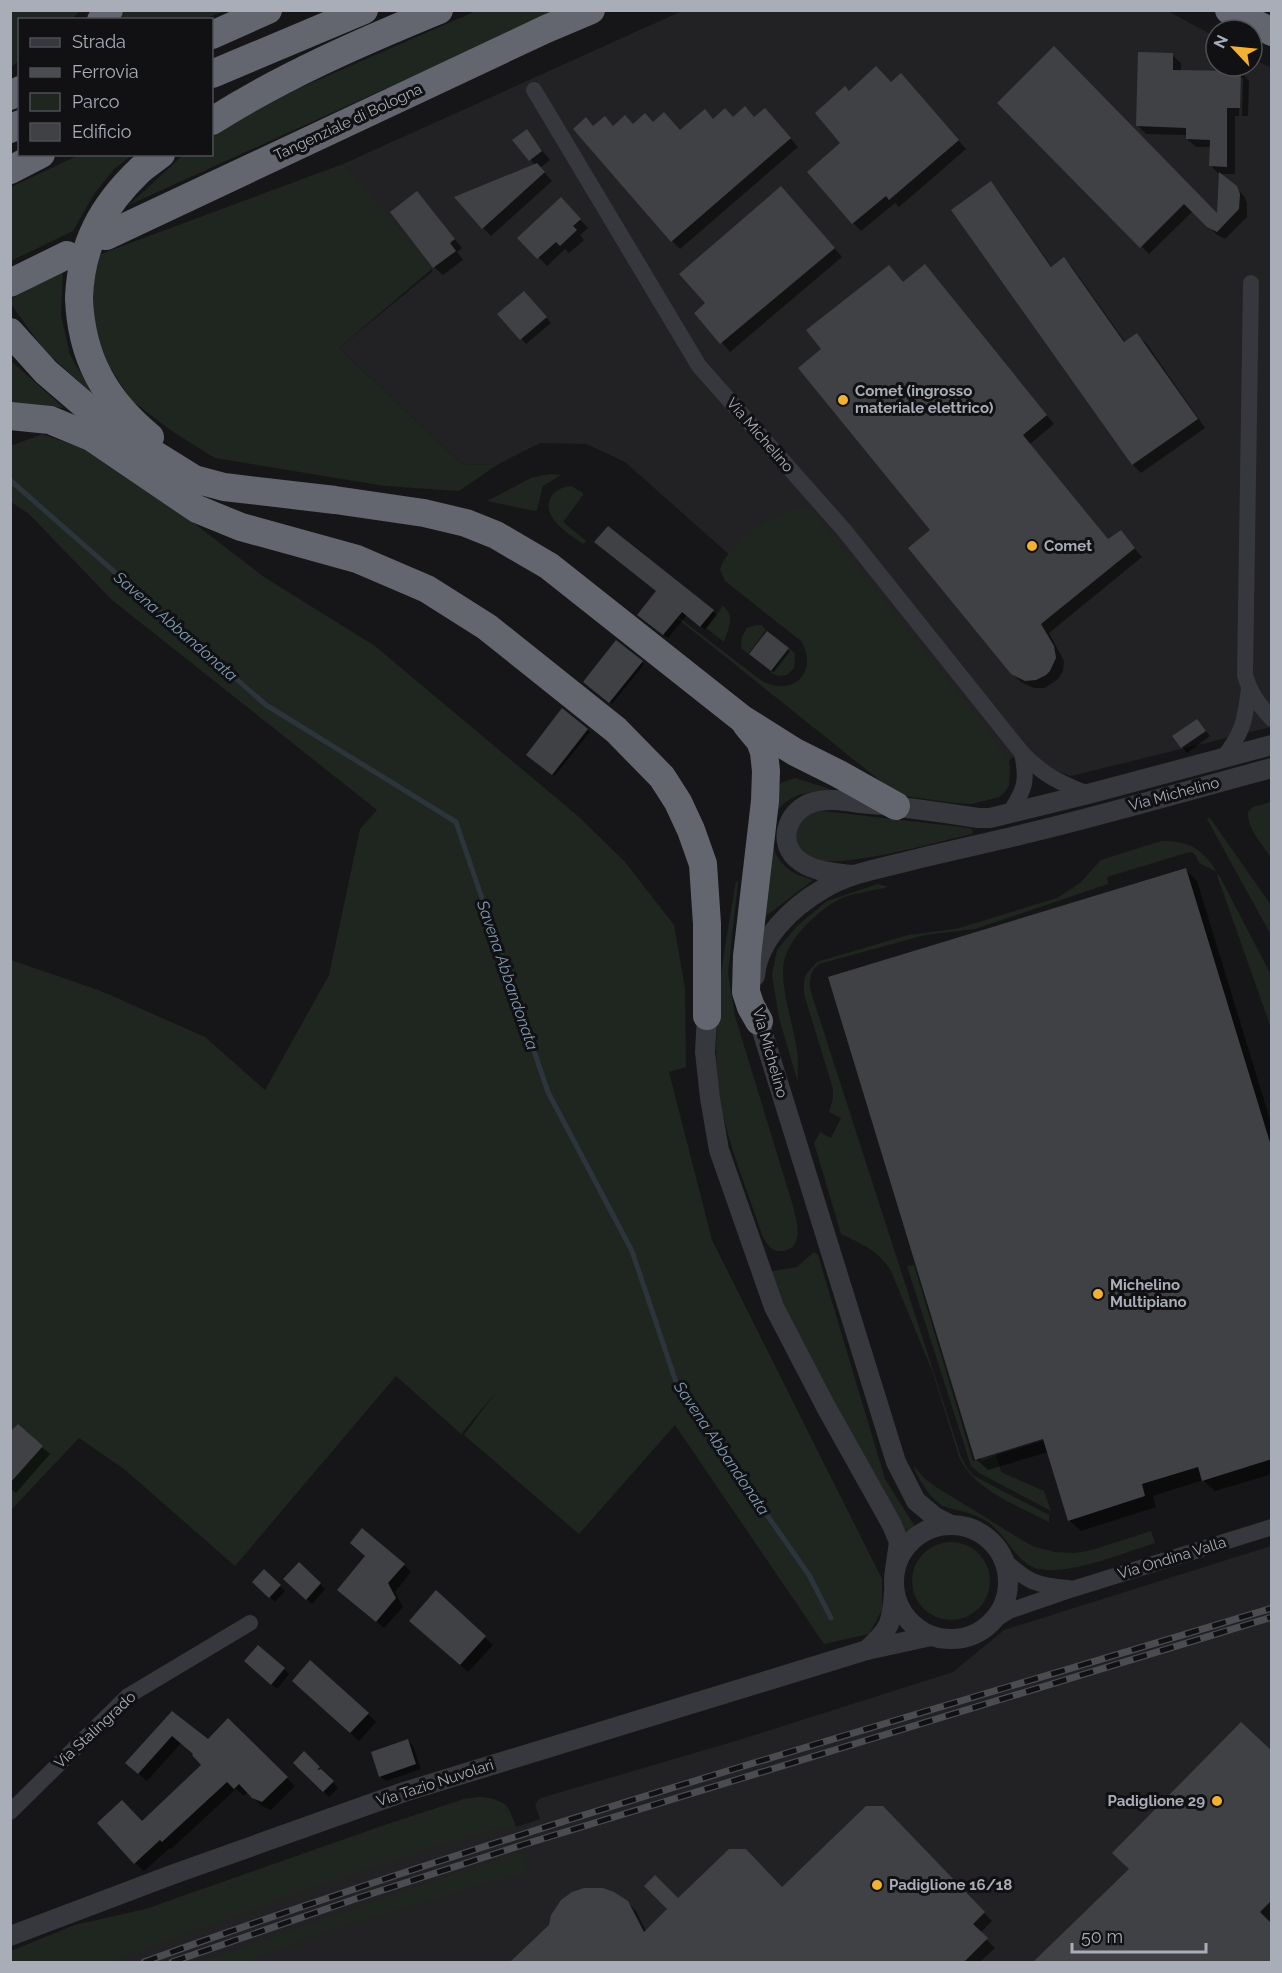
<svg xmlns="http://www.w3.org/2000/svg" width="1282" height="1973" font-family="Raleway,sans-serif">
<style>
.built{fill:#222225}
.green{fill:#1e261f}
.shadow{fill:#0007;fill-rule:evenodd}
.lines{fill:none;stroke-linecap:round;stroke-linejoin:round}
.stream{stroke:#2c353c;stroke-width:5}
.building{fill:#404145}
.minor{stroke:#37383d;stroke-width:16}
.tertiary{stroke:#37383d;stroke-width:20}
.motorway{stroke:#63666e;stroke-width:28}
.rail-casing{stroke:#4a4c52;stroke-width:7}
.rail{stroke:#111113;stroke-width:4.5;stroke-dasharray:14;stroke-linecap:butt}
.motorway-bridge{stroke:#63666e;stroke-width:28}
.poi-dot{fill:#f2b134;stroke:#111113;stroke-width:2}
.labels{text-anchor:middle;stroke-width:6;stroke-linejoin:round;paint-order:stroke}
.street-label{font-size:15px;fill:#a8adb8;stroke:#111113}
.poi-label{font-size:15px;font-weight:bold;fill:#a8adb8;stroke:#111113;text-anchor:start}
.water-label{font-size:16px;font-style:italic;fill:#7f9bb3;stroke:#111113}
</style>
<rect width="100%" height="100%" fill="#161618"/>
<g class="built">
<polygon points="682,11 1168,11 1216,37 1216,66 1252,66 1252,58 1271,68 1271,727 1071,776 1012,757 998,781 831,686 796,614 625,462 586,444 540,443 497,465 462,464 339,348 433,271 343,164"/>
<polygon points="1271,1546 1271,1962 11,1962 11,1951 75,1925 146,1909 379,1827 464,1799 479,1797 491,1798 505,1804 510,1811 516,1827 540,1819 535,1805 539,1799 551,1795 739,1740 953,1672 1004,1630"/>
</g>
<g class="green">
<polygon points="11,10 80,10 80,11 72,19 20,20 19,61 11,67"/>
<polygon points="119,11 225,11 204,19 112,20"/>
<polygon points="476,11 556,11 129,205 183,155 212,154 212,136 279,97"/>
<polygon points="79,155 132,155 114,169 94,194 73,231 11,261 11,187"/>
<polygon points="343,164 433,268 339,348 462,464 497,465 459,491 385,486 215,458 173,432 131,400 109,366 95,331 93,292 98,255"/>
<polygon points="63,270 61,315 70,355 94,395 44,350 11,304 11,299"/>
<polygon points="11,361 64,408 11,403"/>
<polygon points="42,434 91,451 156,494 264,577 375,646 579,817 625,862 674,925 685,988 686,1067 669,1072 712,1240 882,1579 882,1610 869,1634 824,1644 675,1425 579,1534 464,1435 496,1392 461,1434 396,1376 235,1566 124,1469 79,1438 11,1510 11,960 101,991 205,1037 265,1090 329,975 360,829 377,810 112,600 29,514 11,502 11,446"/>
<polygon points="550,474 561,475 543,486 537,510 535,511 487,501 531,478"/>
<path d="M 571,486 L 583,493 L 583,495 L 563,522 L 586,541 L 583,544 C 570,534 540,518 551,497 C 555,490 563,487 571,486 Z"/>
<path d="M 797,509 L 806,509 L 814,513 L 991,733 L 990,735 L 1007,758 L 1010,767 L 1009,785 L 1005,792 L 999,797 L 972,804 L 954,803 L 905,796 L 883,783 L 668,611 L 669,610 L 762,681 C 794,698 819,671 801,641 L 725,581 L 720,570 C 725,550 756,525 774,516 C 781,513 789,511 797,509 Z"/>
<path d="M 723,606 C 736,616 728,629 724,642 L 706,628 Z"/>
<polygon points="756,625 761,625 766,630 748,654 741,648 742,637 747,628"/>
<polygon points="789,648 795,654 794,668 787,675 778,676 771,673"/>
<path d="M 795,778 L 830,789 L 827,791 C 813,791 798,793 786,802 C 765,818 767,851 787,868 C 794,874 804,877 813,880 L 761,920 L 759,917 C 762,889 765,803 781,783 Z"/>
<path d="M 1271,802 L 1272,802 L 1271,857 C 1262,844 1247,829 1248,812 L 1253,807 Z"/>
<path d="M 823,811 L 970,828 L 973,831 L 972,834 C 940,841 831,873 806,857 C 801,853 798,847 794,842 L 797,823 L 812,812 Z"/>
<polygon points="1210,818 1271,905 1271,935 1207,819"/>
<path d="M 1161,841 C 1188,840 1203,849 1217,872 L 1199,863 L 1196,856 L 1192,852 L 1186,853 L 1107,877 L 1108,884 L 975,929 L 925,935 L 819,964 C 810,971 810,978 810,989 L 961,1457 L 967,1468 L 974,1476 L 1049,1515 L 1049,1522 C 1017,1505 975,1491 959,1457 L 933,1373 L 891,1271 C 877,1249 863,1245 841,1234 L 814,1143 L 820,1132 L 831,1138 L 841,1118 L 829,1112 L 833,1098 L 833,1089 L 804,994 L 804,982 L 806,974 L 817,962 L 908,935 L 956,929 L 1057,898 L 1080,883 L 1101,860 Z"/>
<polygon points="1217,875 1219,875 1271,975 1271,1028"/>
<path d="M 736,881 L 738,883 L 728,973 L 735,1016 L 793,1206 C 796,1220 802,1234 793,1247 C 777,1256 769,1250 762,1235 C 748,1192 729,1148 721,1104 C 708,1032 724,953 736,881 Z"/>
<path d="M 878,884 L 888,887 C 872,891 853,893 838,900 C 816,912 783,942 783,970 C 783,997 793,1024 797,1051 C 799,1061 797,1073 798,1083 L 779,1018 L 772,975 L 777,950 L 797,926 L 827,901 Z"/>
<polygon points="814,1252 818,1255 885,1479 914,1525 914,1527 909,1532 905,1531 793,1329 767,1272 797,1267"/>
<polygon points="914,1265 973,1461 996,1455 1001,1472 1044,1491 1051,1511 979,1473 971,1466 907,1266"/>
<path d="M 913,1465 L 924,1478 L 936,1487 L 1027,1543 L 1035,1547 L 1055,1552 L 1075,1553 L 1092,1550 L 1151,1531 L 1155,1543 C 1125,1552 1052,1584 1026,1563 C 1009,1550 1002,1528 981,1518 C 970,1512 958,1511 946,1507 C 933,1504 917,1477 913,1465 Z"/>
<circle cx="951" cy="1581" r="39"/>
<path d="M 479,1797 C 503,1800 508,1804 516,1827 L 505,1827 L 452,1842 L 387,1863 L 296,1894 L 111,1962 L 11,1962 L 11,1951 L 75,1925 L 146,1909 L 379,1827 L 464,1799 Z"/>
<polygon points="524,1851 527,1872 334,1929 245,1962 202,1962 380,1899"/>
</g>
<g class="shadow">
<path d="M 1172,55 L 1181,63 L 1181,71 L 1241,72 L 1249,81 L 1248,116 L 1235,116 L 1235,174 L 1219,174 L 1211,166 L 1211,147 L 1196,147 L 1187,139 L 1187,135 L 1146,134 L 1138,126 ZM 1240,78 L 1243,78 L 1242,116 L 1239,116 Z"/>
<polygon points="891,84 909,84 966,149 899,207 895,203 861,231 853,223 843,143 849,93"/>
<polygon points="999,103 1219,216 1236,188 1244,196 1247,203 1247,217 1225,239 1217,235 1193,211 1149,254"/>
<polygon points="605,118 614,127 654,124 681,132 714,120 773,118 798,147 680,249 672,241 594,128"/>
<polygon points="526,131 550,160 540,168 552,181 491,236 483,228 535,165 514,140"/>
<polygon points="991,183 999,192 1052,267 1064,259 1072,267 1126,343 1137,335 1146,343 1205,428 1141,473 1133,465 953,210"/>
<polygon points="789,196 842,257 730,352 696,313 707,303"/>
<polygon points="561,200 588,228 580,235 584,240 569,253 565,249 547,266 520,238"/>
<polygon points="425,201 462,248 457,252 463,260 443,275 434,267"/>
<polygon points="925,266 1054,424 1030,444 1109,541 1121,532 1142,557 1049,633 1064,661 1063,671 1058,679 1045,688 1034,688 1021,682 1012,673 932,530 904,283"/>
<polygon points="529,298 551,323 526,344 499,314"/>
<polygon points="657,592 712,611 717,615 705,630 687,615 668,638 643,619"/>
<polygon points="788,649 790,651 774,672 754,656"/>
<polygon points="642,662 644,664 612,704 587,684"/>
<polygon points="563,710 590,732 554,776 530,757"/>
<polygon points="1202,726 1210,736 1187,753 1174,737"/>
<path d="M 1185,869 L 1197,881 L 1272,1126 L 1272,1474 L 1215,1491 L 1203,1480 L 1153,1496 L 1156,1507 L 1081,1531 L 1069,1520 L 1048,1452 L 988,1470 L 976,1459 ZM 1050,1435 L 1051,1438 L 981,1460 L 981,1456 Z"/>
<polygon points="10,1434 42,1447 50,1454 16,1493 10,1488"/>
<polygon points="299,1564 325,1589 312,1604 285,1579"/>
<polygon points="404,1565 411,1572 395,1592 403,1607 384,1628 347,1597"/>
<polygon points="264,1572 285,1591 275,1602 254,1582"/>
<polygon points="436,1592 493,1645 468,1672 419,1628"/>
<polygon points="251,1666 284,1669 289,1674 277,1689"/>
<polygon points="302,1689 368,1714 376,1722 359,1741"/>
<polygon points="172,1713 208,1741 228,1720 295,1786 271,1810 262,1806 248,1792 244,1796 236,1789 171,1849 170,1848 144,1871 135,1863 142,1823 204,1765 181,1743 147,1781 135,1771"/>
<polygon points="408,1741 413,1746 421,1769 386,1781 380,1776"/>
<polygon points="1272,1748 1272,1919 1268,1922 1272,1926 1272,1962 1035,1962 1131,1869"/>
<polygon points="304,1753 338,1788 329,1797 295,1763"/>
<polygon points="883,1807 992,1921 980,1933 995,1948 980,1962 512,1962 550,1926 627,1902 636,1911 646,1931 678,1900 782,1889"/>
</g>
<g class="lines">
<polyline class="stream" points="10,480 266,705 456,822 548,1092 632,1251 678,1388 809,1575 831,1618"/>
</g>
<g class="building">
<polygon points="1054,46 1217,213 1219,172 1237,186 1240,194 1239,209 1217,232 1207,227 1184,204 1140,248 997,103"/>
<polygon points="1138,52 1173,53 1173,70 1241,71 1240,108 1227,108 1227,167 1209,166 1210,140 1186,139 1186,128 1136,126"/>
<polygon points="876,66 891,82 901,73 959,140 889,200 886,196 852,224 807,172 840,143 815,113 845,86 849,91"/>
<polygon points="745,106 754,117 765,108 791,138 671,242 573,129 586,117 593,126 605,116 613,126 625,115 633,124 645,113 653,122 664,112 680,130 705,109 713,119 725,108 733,117"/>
<polygon points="527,129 542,151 529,161 512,140"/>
<polygon points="537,163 545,172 482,229 454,197"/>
<polygon points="991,181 1051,267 1064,257 1124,342 1137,333 1198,419 1132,465 951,210"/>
<polygon points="781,186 835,248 720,344 694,313 705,303 679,274"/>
<polygon points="417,191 455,239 450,243 456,251 433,268 390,212"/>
<polygon points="561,197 581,219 573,226 577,230 560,246 556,242 537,259 517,238"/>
<polygon points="925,264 1047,415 1023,435 1108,539 1121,530 1135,548 1041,624 1054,646 1056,658 1050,671 1046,675 1036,680 1025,681 1011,674 908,548 930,530 798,368 821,349 806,330 889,265 903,282"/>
<polygon points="524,291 547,317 520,340 497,314"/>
<polygon points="608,526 714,610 700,627 682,612 663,635 637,615 656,591 594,542"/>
<polygon points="767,631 789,648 771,671 749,654"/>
<polygon points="616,640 643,661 609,703 583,682"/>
<polygon points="562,708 588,729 552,775 526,755"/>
<polygon points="1197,719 1206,731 1181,748 1172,736"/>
<polygon points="1186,868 1272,1149 1272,1459 1202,1481 1198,1467 1142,1484 1145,1496 1068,1521 1043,1439 975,1460 828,977"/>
<polygon points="18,1424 43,1446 10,1483 10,1432"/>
<polygon points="362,1528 405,1564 388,1583 396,1598 376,1622 337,1590 365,1556 350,1543"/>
<polygon points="299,1562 321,1583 306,1600 283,1579"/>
<polygon points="264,1569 281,1585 269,1598 252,1582"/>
<polygon points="436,1590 486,1636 460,1665 409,1621"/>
<polygon points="258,1645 285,1668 271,1685 244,1661"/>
<polygon points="310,1660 369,1713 350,1733 292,1681"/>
<polygon points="172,1711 208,1739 228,1718 288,1777 262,1802 252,1798 239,1784 234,1789 227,1782 162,1842 160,1840 134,1864 97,1823 122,1800 142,1821 201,1765 192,1755 193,1754 172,1736 138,1774 125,1763"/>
<polygon points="1241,1722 1272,1751 1272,1900 1260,1912 1272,1924 1272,1962 1033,1962 1129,1869 1112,1853"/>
<polygon points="408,1739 416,1764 379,1777 371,1752"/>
<polygon points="304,1751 320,1767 317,1770 321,1769 334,1781 323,1792 293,1763"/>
<polygon points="866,1806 883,1806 985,1912 973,1924 988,1938 964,1962 510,1962 549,1925 551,1915 561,1900 572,1892 584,1888 603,1888 614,1892 628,1901 644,1932 667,1909 644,1886 655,1875 678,1898 729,1849 746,1849 782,1887"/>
</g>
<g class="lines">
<g class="minor">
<path d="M 534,90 L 699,366 L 844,530 L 1022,753 C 1043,775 1060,783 1088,794"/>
<path d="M 1251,283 L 1245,675 C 1250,693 1259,705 1272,719"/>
<path d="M 1222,759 C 1243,734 1245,720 1249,689"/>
<path d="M 1009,814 C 1025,789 1028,782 1022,753"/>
<path d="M 1003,1559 C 1027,1582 1037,1586 1069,1588"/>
<polyline points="990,1623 1009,1611 1073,1589 1272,1527"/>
<polyline points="10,1812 128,1696 250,1623"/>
</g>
<g class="tertiary">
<path d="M 852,875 C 834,873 811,872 796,858 C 776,839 790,808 814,802 C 829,798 845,801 860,803 C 900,806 939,812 978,818 L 990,818 L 1088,794 L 1272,745"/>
<path d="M 755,976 C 758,939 792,907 823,889 C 848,874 876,869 905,862 C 941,853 978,845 1016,836 C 1101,816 1186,791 1272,768"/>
<polyline points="757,1008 759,1021 896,1462 916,1501 935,1517 951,1525"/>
<polyline points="707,1016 705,1052 710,1098 719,1150 774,1307 826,1407 892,1525 899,1542 895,1570"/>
<circle cx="951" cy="1582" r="57"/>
<path d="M 867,1650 C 890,1629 892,1623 894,1592"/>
<polyline points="10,1936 174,1874 404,1792 867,1650 931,1636"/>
</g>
<g class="motorway">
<polyline points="1229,10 1272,32"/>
<polyline points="101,20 109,10"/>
<polyline points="212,35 268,10"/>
<polyline points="212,74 364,10"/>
<polyline points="10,96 20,90"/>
<path d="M 212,121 C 283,76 361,42 439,10"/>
<polyline points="10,129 20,124"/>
<polyline points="141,169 161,154"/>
<polyline points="10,170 41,154"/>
<polyline points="106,236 546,29 591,10"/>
<polyline points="10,283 67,255"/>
<path d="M 79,298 C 81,357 105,400 150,437"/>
<polyline points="10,332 46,372 131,445"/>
<polyline points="10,416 50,420 91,437 197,509 241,527 357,559 427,589 487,627 616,730 662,777 678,802 691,830 703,864 707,924 707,1016"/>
<polyline points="120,433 194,479 224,487 335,500 424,513 466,523 496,535 549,566 741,718 795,752 839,774 896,806"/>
<polyline points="746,724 760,741 764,752 766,771 765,801 747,956 746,992 751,1007 759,1021"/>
</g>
<defs>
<g id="rail">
<path d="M 144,1962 C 515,1828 895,1722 1272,1608"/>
<polyline points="172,1962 355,1899 522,1845 1272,1617"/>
</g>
</defs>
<use href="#rail" class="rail-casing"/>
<use href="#rail" class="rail"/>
<path class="motorway-bridge" d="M 79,298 C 81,244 102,206 141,169"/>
</g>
<g class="poi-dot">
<circle cx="843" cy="400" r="6"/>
<circle cx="1032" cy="546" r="6"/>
<circle cx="1098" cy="1294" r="6"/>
<circle cx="1217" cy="1801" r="6"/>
<circle cx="877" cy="1885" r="6"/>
</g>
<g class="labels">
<g class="street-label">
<text transform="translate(348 122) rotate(-25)" y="5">Tangenziale di Bologna</text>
<text transform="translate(760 435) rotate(49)" y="5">Via Michelino</text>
<text transform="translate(1174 794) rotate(-15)" y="5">Via Michelino</text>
<text transform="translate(770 1053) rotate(74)" y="5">Via Michelino</text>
<text transform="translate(1172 1558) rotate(-17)" y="5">Via Ondina Valla</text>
<text transform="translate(95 1730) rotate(-43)" y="5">Via Stalingrado</text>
<text transform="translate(435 1783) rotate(-18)" y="5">Via Tazio Nuvolari</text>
</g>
<g class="poi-label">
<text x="855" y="396">Comet (ingrosso<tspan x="855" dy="17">materiale elettrico)</tspan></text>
<text x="1044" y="551">Comet</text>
<text x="1110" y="1290">Michelino<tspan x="1110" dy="17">Multipiano</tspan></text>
<text x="1205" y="1806" text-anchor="end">Padiglione 29</text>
<text x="889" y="1890">Padiglione 16/18</text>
</g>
<g class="water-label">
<text transform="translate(176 626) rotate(41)" y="6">Savena Abbandonata</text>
<text transform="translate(508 975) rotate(71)" y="6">Savena Abbandonata</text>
<text transform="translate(722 1448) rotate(56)" y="6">Savena Abbandonata</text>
</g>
</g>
<rect width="1282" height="1973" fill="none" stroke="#a8adb8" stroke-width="24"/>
<rect x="18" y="18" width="195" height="138" fill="#111113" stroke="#4d4f55" stroke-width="1.5"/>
<rect x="30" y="38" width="30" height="9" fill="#37383d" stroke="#4d4f55" stroke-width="1.5"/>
<text x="72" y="48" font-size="18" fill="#a8adb8">Strada</text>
<rect x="30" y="68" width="30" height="9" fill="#4a4c52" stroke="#4d4f55" stroke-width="1.5"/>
<text x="72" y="78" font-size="18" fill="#a8adb8">Ferrovia</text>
<rect x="30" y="93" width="30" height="18" fill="#1e261f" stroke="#4d4f55" stroke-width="1.5"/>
<text x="72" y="108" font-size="18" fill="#a8adb8">Parco</text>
<rect x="30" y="123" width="30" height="18" fill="#404145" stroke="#4d4f55" stroke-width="1.5"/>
<text x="72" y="138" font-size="18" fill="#a8adb8">Edificio</text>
<g transform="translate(1234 48) rotate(296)"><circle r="28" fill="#111113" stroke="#4d4f55" stroke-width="1.5"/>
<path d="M0-4.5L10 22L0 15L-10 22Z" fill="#f2b134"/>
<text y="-9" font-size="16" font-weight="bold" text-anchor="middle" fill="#a8adb8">N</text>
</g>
<path d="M1072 1943v9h134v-9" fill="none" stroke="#a8adb8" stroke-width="3"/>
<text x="1081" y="1943" font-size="18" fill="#a8adb8" stroke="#111113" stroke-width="4.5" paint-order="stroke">50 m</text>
</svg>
